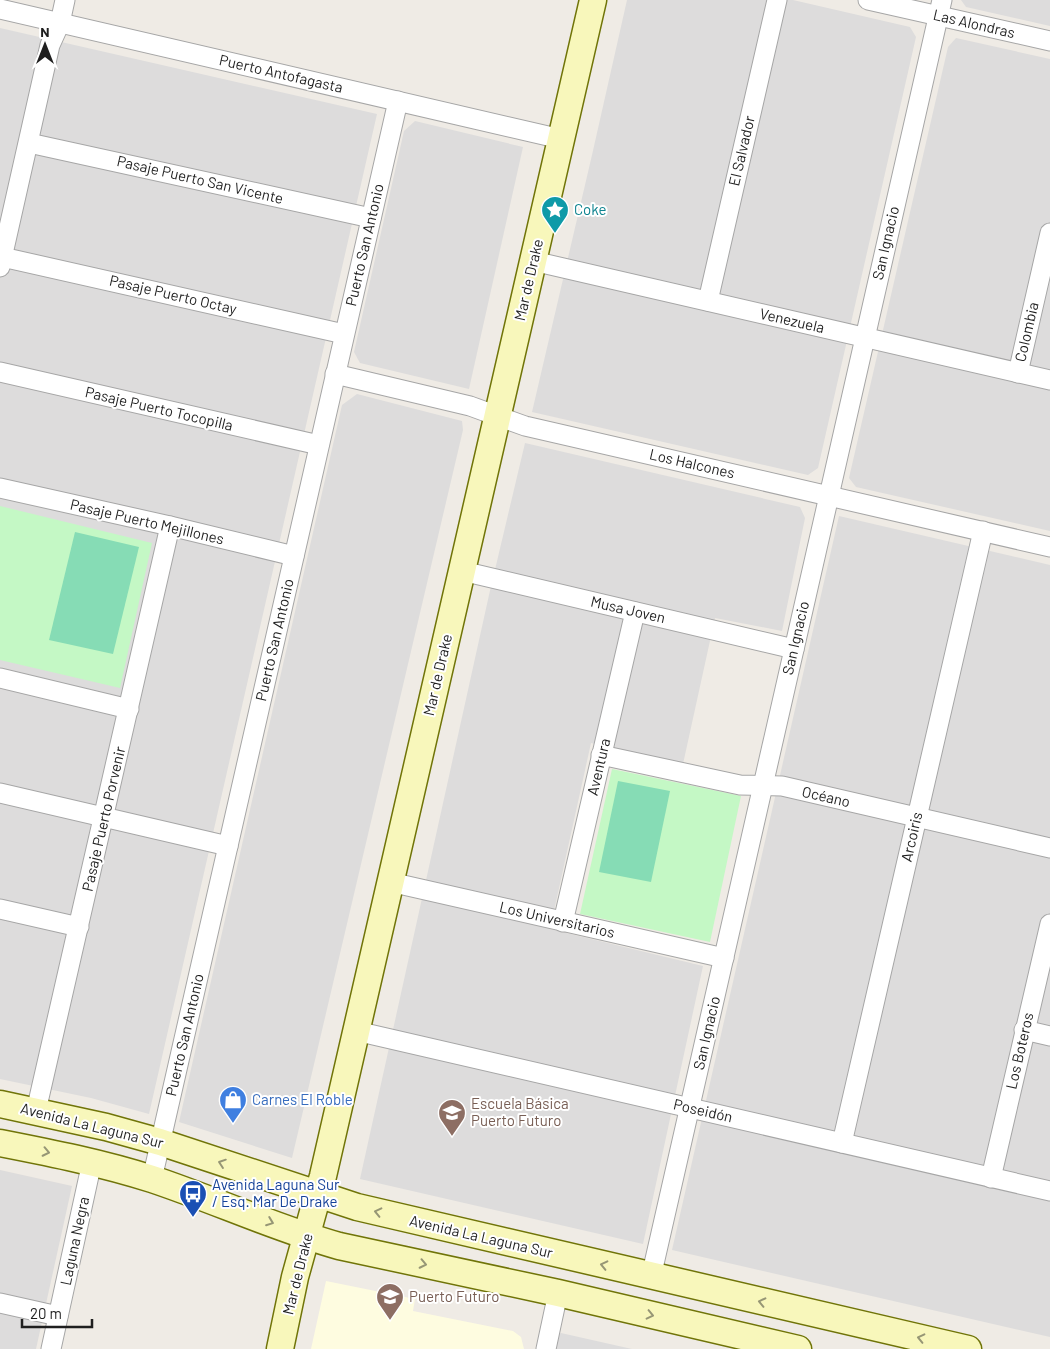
<svg xmlns="http://www.w3.org/2000/svg" width="1050" height="1349" font-family="Barlow,sans-serif">
<style>
.residential{fill:#dddcdc}
.education{fill:#fefce0}
.park{fill:#c4f8c5}
.pitch{fill:#86dcb5}
.lines{fill:none;stroke-linecap:round;stroke-linejoin:round}
.street-casing{stroke:#a6a6a6;stroke-width:21}
.secondary-casing{stroke:#707408;stroke-width:29}
.street{stroke:#fff;stroke-width:19}
.secondary{stroke:#f8f7bb;stroke-width:26}
.oneway{stroke:#969675}
.labels{text-anchor:middle;stroke-width:4;stroke-linejoin:round;paint-order:stroke}
.street-label{font-size:15px;fill:#1f1f1f;stroke:#fff}
.culture-label{font-size:15px;fill:#0d838f;stroke:#fff;text-anchor:start}
.shop-label{font-size:15px;fill:#366cbe;stroke:#fff;text-anchor:start}
.education-label{font-size:15px;fill:#785e54;stroke:#fff;text-anchor:start}
.transit-label{font-size:15px;fill:#164399;stroke:#fff;text-anchor:start}
</style>
<rect width="100%" height="100%" fill="#efebe5"/>
<g class="residential">
<polygon points="627,0 793,0 910,27 916,37 818,468 808,475 532,412 592,155"/>
<polygon points="961,0 1050,0 1050,26 966,7"/>
<polygon points="0,28 377,114 149,1114 91,1098 0,1079"/>
<polygon points="956,38 1050,59 1050,531 856,487 849,478 948,47"/>
<polygon points="415,121 523,147 469,389 360,363 354,352 404,131"/>
<polygon points="357,394 462,421 463,430 292,1158 179,1122 342,405"/>
<polygon points="525,443 800,507 805,518 782,631 715,618 683,764 591,743 550,929 703,966 643,1244 360,1179 489,595"/>
<polygon points="839,516 1050,565 1050,1337 672,1250"/>
<polygon points="0,1170 72,1186 36,1349 0,1349"/>
<polygon points="561,1333 632,1349 550,1349 553,1338"/>
</g>
<polygon class="education" points="326,1281 415,1299 413,1311 513,1331 521,1337 524,1349 311,1349"/>
<g class="park">
<polygon points="0,506 152,543 120,688 0,660"/>
<polygon points="612,769 741,796 710,942 580,914"/>
</g>
<g class="pitch">
<polygon points="75,532 139,547 113,654 49,640"/>
<polygon points="618,781 670,791 651,882 599,872"/>
</g>
<g class="lines">
<defs>
<g id="street">
<polyline points="868,0 1050,41"/>
<polyline points="0,9 561,139"/>
<polyline points="29,143 371,218"/>
<polyline points="2,257 344,334"/>
<polyline points="533,261 1050,380"/>
<polyline points="0,267 50,45 60,23 65,0"/>
<polyline points="708,301 777,0"/>
<polyline points="0,372 319,445"/>
<polyline points="1018,373 1050,233"/>
<polyline points="335,374 470,406 525,426 1050,547"/>
<polyline points="0,488 170,526 294,556"/>
<polyline points="462,571 794,649"/>
<polyline points="0,678 129,709"/>
<polyline points="601,755 740,785 782,786 1050,848"/>
<polyline points="0,793 228,846"/>
<polyline points="390,882 724,958"/>
<polyline points="0,909 79,927"/>
<polyline points="563,922 635,612"/>
<polyline points="1024,1030 1050,1036"/>
<polyline points="356,1031 1050,1191"/>
<polyline points="36,1111 170,526"/>
<polyline points="842,1143 983,531"/>
<polyline points="991,1178 1050,924"/>
<polyline points="152,1179 398,101"/>
<polyline points="651,1277 942,0"/>
<polyline points="0,1303 58,1316"/>
<polyline points="51,1349 92,1162"/>
<polyline points="546,1349 558,1293"/>
</g>
<g id="secondary">
<polyline points="0,1104 106,1127 160,1142 357,1207 968,1349"/>
<path d="M 0,1143 C 51,1153 102,1163 152,1179 C 215,1200 275,1228 339,1246 L 558,1293 L 798,1349"/>
<polyline points="280,1349 295,1277 323,1176 593,0"/>
</g>
</defs>
<use href="#street" class="street-casing"/>
<use href="#secondary" class="secondary-casing"/>
<use href="#street" class="street"/>
<use href="#secondary" class="secondary"/>
</g>
<defs><path id="oneway-chevron" d="M-2-3.5L2.5 0L-2 3.5" fill="none" stroke-width="1.6" stroke-linecap="round" stroke-linejoin="round" transform="scale(1.25)"/></defs>
<g class="oneway">
<use href="#oneway-chevron" transform="translate(46 1152) rotate(12)"/>
<use href="#oneway-chevron" transform="translate(222 1163) rotate(-161)"/>
<use href="#oneway-chevron" transform="translate(378 1212) rotate(-167)"/>
<use href="#oneway-chevron" transform="translate(270 1222) rotate(21)"/>
<use href="#oneway-chevron" transform="translate(423 1264) rotate(12)"/>
<use href="#oneway-chevron" transform="translate(604 1265) rotate(-167)"/>
<use href="#oneway-chevron" transform="translate(762 1302) rotate(-167)"/>
<use href="#oneway-chevron" transform="translate(650 1315) rotate(13)"/>
<use href="#oneway-chevron" transform="translate(921 1338) rotate(-167)"/>
</g>
<defs>
<symbol id="sight-pin" viewBox="-11 -11 22 30"><path d="M0 17L-7.5 6A9.5 9.5 0 1 1 7.5 6Z" fill="#0f9aa8" stroke="#fff"/><path d="M0-6L1.8-2.2L6-1.7L2.9 1.2L3.7 5.4L0 3.3L-3.7 5.4L-2.9 1.2L-6-1.7L-1.8-2.2Z" fill="#fff"/></symbol>
<symbol id="shop-pin" viewBox="-11 -11 22 30"><path d="M0 17L-7.5 6A9.5 9.5 0 1 1 7.5 6Z" fill="#3f7fe0" stroke="#fff"/><path d="M-5-2.5h2.3a2.7 3.5 0 0 1 5.4 0H5L5.5 6h-11ZM-1.5-2.5h3a1.5 2.3 0 0 0-3 0Z" fill="#fff"/></symbol>
<symbol id="school-pin" viewBox="-11 -11 22 30"><path d="M0 17L-7.5 6A9.5 9.5 0 1 1 7.5 6Z" fill="#8d6e63" stroke="#fff"/><path d="M0-5L7-2L0 1L-7-2ZM-4 1L0 2.5L4 1V4Q0 6-4 4Z" fill="#fff"/></symbol>
<symbol id="bus-pin" viewBox="-11 -11 22 30"><path d="M0 17L-7.5 6A9.5 9.5 0 1 1 7.5 6Z" fill="#1a4fb4" stroke="#fff"/><path d="M-5-6H5V4H4V6H2V4H-2V6H-4V4H-5ZM-3.5-4V0h7V-4ZM-3.5 1.2v1.5H-2V1.2ZM2 1.2v1.5H3.5V1.2Z" fill="#fff"/></symbol>
</defs>
<g fill-rule="evenodd">
<use href="#sight-pin" x="539" y="194" width="32" height="43"/>
<use href="#shop-pin" x="217" y="1084" width="32" height="43"/>
<use href="#school-pin" x="436" y="1097" width="32" height="43"/>
<use href="#bus-pin" x="177" y="1178" width="32" height="43"/>
<use href="#school-pin" x="374" y="1281" width="32" height="43"/>
</g>
<g class="labels">
<g class="street-label">
<text transform="translate(974 24) rotate(13)" y="5">Las Alondras</text>
<text transform="translate(281 74) rotate(13)" y="5">Puerto Antofagasta</text>
<text transform="translate(742 151) rotate(-77)" y="5">El Salvador</text>
<text transform="translate(200 180) rotate(13)" y="5">Pasaje Puerto San Vicente</text>
<text transform="translate(886 243) rotate(-77)" y="5">San Ignacio</text>
<text transform="translate(365 245) rotate(-77)" y="5">Puerto San Antonio</text>
<text transform="translate(529 280) rotate(-77)" y="5">Mar de Drake</text>
<text transform="translate(173 295) rotate(13)" y="5">Pasaje Puerto Octay</text>
<text transform="translate(792 321) rotate(13)" y="5">Venezuela</text>
<text transform="translate(1027 332) rotate(-77)" y="5">Colombia</text>
<text transform="translate(159 409) rotate(13)" y="5">Pasaje Puerto Tocopilla</text>
<text transform="translate(692 464) rotate(13)" y="5">Los Halcones</text>
<text transform="translate(147 522) rotate(13)" y="5">Pasaje Puerto Mejillones</text>
<text transform="translate(628 610) rotate(13)" y="5">Musa Joven</text>
<text transform="translate(796 638) rotate(-77)" y="5">San Ignacio</text>
<text transform="translate(275 640) rotate(-77)" y="5">Puerto San Antonio</text>
<text transform="translate(438 675) rotate(-77)" y="5">Mar de Drake</text>
<text transform="translate(599 767) rotate(-77)" y="5">Aventura</text>
<text transform="translate(826 797) rotate(13)" y="5">Océano</text>
<text transform="translate(104 819) rotate(-77)" y="5">Pasaje Puerto Porvenir</text>
<text transform="translate(912 837) rotate(-77)" y="5">Arcoiris</text>
<text transform="translate(557 920) rotate(13)" y="5">Los Universitarios</text>
<text transform="translate(707 1033) rotate(-77)" y="5">San Ignacio</text>
<text transform="translate(185 1035) rotate(-77)" y="5">Puerto San Antonio</text>
<text transform="translate(1020 1051) rotate(-77)" y="5">Los Boteros</text>
<text transform="translate(703 1111) rotate(13)" y="5">Poseidón</text>
<text transform="translate(92 1126) rotate(14)" y="5">Avenida La Laguna Sur</text>
<text transform="translate(481 1237) rotate(13)" y="5">Avenida La Laguna Sur</text>
<text transform="translate(75 1241) rotate(-78)" y="5">Laguna Negra</text>
<text transform="translate(298 1274) rotate(-76)" y="5">Mar de Drake</text>
</g>
<g class="culture-label">
<text x="574" y="215">Coke</text>
</g>
<g class="shop-label">
<text x="252" y="1105">Carnes El Roble</text>
</g>
<g class="education-label">
<text x="471" y="1109">Escuela Básica<tspan x="471" dy="17">Puerto Futuro</tspan></text>
<text x="409" y="1302">Puerto Futuro</text>
</g>
<g class="transit-label">
<text x="212" y="1190">Avenida Laguna Sur<tspan x="212" dy="17">/ Esq. Mar De Drake</tspan></text>
</g>
</g>
<g transform="translate(45 45)" stroke="#ffffff" stroke-width="4" paint-order="stroke">
<path d="M0-4L9 19L0 12L-9 19Z" fill="#1f1f1f"/>
<text y="-8" font-size="14" font-weight="bold" text-anchor="middle" fill="#1f1f1f">N</text>
</g>
<path d="M22 1319v8h70v-8" fill="none" stroke="#1f1f1f" stroke-width="2.5"/>
<text x="30" y="1319" font-size="15" fill="#1f1f1f" stroke="#ffffff" stroke-width="4" paint-order="stroke">20 m</text>
</svg>
